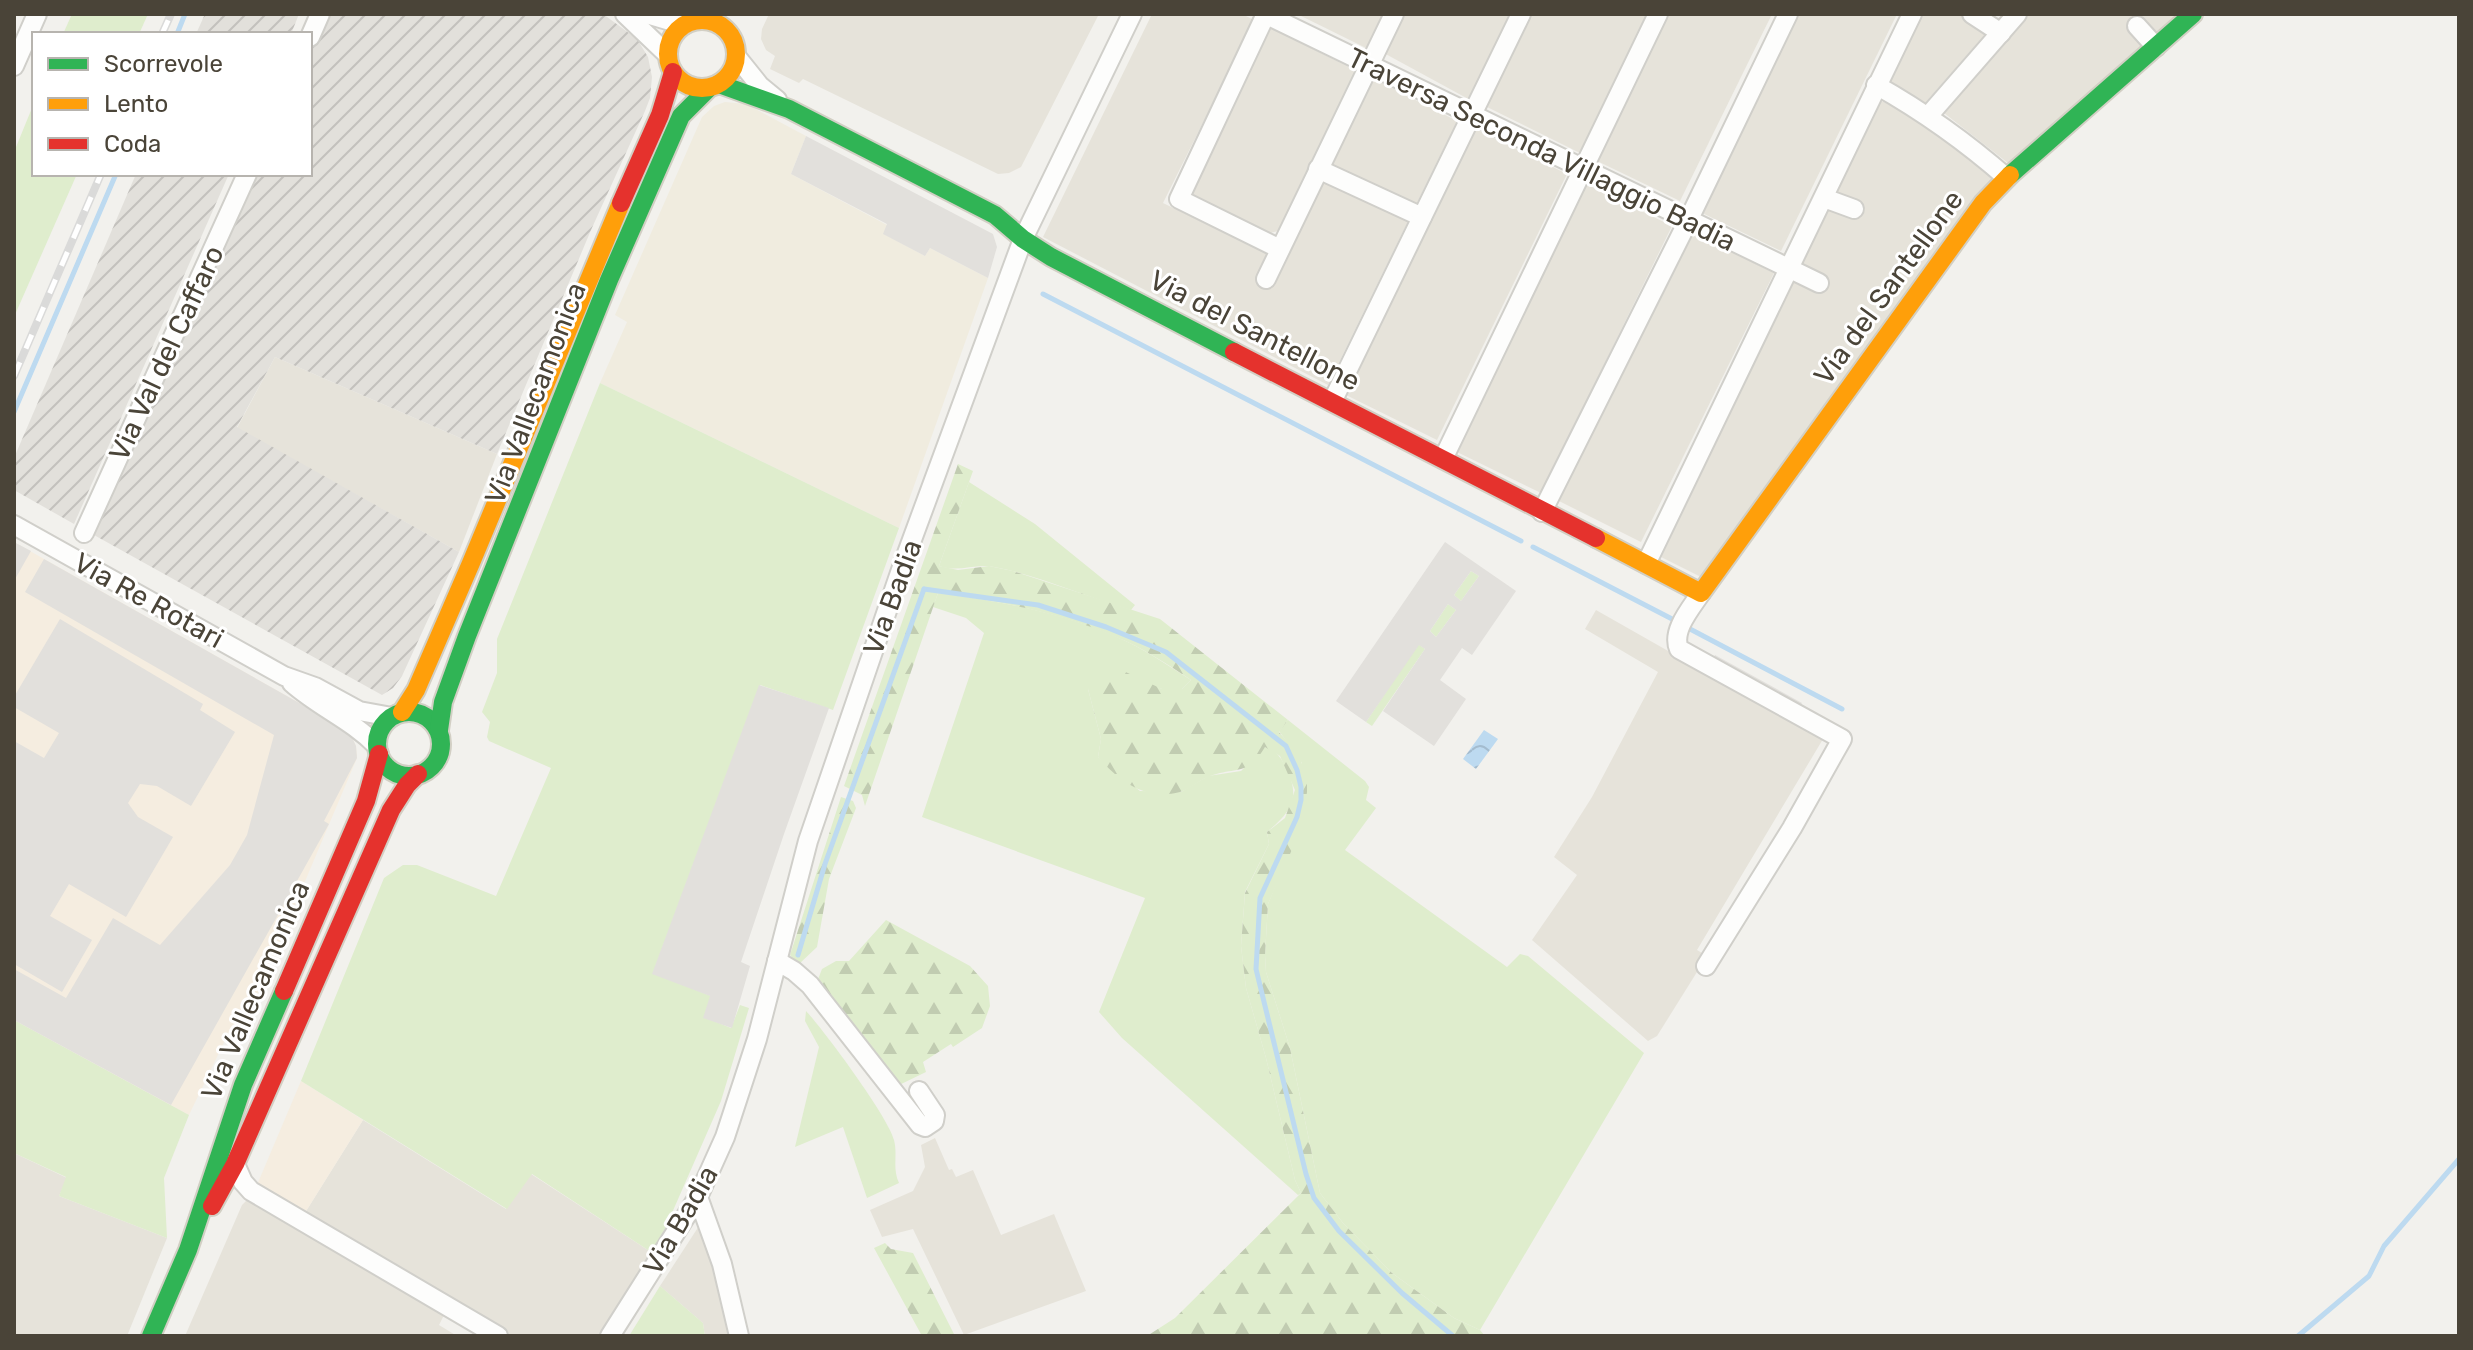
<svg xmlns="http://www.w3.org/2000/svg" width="2473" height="1350" font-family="Rubik,sans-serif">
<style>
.residential{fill:#e6e3da}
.commercial{fill:#f5ede0}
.industrial{fill:url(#industrial-furrows)}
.education{fill:#f0ecdf}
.green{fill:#dfedcd}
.forest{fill:url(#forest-firs)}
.parking{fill:#e2e0dc;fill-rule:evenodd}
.water{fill:url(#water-waves)}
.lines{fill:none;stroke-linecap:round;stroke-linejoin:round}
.stream{stroke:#bddaf0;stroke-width:5}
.street-casing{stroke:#d0cfca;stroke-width:22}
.fast-casing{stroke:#d2cfc4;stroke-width:22}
.slow-casing{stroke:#d2cfc4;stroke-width:22}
.jam-casing{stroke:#d2cfc4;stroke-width:22}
.street{stroke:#fdfdfc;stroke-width:18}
.fast{stroke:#30b455;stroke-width:18}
.slow{stroke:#ff9f0a;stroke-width:18}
.jam{stroke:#e5322d;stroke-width:18}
.rail-casing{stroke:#dadad9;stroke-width:8}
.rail{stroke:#fff;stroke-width:5;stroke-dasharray:15;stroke-linecap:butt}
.labels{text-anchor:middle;stroke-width:6;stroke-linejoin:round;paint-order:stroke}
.street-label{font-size:28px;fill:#4a4438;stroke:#fff}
</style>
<defs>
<pattern id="industrial-furrows" width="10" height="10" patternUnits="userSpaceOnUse" patternTransform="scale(2)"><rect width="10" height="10" fill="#e2e0db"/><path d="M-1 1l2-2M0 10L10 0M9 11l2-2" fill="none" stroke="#c3c1bd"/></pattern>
<pattern id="forest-firs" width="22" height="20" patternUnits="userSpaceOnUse" patternTransform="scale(2)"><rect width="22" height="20" fill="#dfedcd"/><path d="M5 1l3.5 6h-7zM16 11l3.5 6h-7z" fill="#c1ccb1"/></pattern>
<pattern id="water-waves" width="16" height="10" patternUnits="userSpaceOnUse" patternTransform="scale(2)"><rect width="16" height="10" fill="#bddaf0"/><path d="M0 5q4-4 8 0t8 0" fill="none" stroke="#a4bccf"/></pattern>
</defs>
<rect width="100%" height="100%" fill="#f2f1ed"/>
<g class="residential">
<polygon points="769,14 1099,14 1021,167 1009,173 998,174 803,79 799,83 770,69 775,56 766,50 761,39 762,29"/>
<polygon points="1152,14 1242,14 1254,20 1163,203 1268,254 1372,78 1457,121 1328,385 1043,237"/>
<polygon points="1297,14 1383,14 1366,48"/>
<polygon points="1401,14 1513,14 1472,101 1382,52"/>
<polygon points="1527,14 1647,14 1580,153 1483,105"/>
<polygon points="1665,14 1772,14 1680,201 1593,159"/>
<polygon points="1792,14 1897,14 1781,251 1696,210"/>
<polygon points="1921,14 1960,14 1988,31 1925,103 1886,84"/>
<polygon points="2028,14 2178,14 2008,163 1944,113"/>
<polygon points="1271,28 1357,71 1278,231 1270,233 1194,196 1192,191"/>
<polygon points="1879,102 1884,102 1940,133 1993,177 1701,577 1657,555"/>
<polygon points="1474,128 1567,174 1437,440 1344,394"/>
<polygon points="1586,184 1672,226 1541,493 1455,451"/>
<polygon points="1691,232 1774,273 1641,542 1559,501"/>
<polygon points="275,357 497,454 459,552 237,428"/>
<polygon points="1596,610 1823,739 1697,950 1707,956 1657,1036 1648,1041 1532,940 1577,875 1554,857 1592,797 1658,672 1585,629"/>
<polygon points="363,1120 506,1209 531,1174 654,1254 606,1336 513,1336 453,1299 303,1216"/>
<polygon points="935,1138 949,1170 952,1169 956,1177 973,1170 1001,1235 1054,1214 1086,1291 964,1335 913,1229 882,1237 870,1210 913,1191 925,1167 921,1145"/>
<polygon points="14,1153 67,1178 59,1196 167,1238 127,1336 14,1336"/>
<polygon points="247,1200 258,1202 444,1315 439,1325 457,1336 185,1336 242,1205"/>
<polygon points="699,1226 704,1228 733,1336 705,1336 703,1323 660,1286"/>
</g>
<g class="commercial">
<polygon points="14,542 349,731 356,746 357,758 255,1000 230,1030 189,1115 14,1020"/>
<polygon points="301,1081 363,1120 303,1216 257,1185"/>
</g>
<g class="industrial">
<polygon points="205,14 299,14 291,34 196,34"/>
<polygon points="320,14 603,14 637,39 648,57 652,77 650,98 645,111 591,230 497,454 275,357 237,427 459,552 402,676 393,688 382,695 94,535 255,174 310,174 310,37"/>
<polygon points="136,174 229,174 74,524 14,490 14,458"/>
</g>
<polygon class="education" points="725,102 746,104 806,136 791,174 887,225 884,234 925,256 930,248 988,278 899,528 600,383 627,322 615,315 702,117 714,106"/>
<g class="green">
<polygon points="72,14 148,14 139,34 63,34"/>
<polygon points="34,103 34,174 77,174 14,317 14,152"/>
<polygon points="600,383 899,528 833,710 760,685 653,973 711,996 704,1017 731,1028 740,1005 749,1008 721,1101 654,1254 532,1174 507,1209 301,1081 384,878 403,865 417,865 496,896 551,768 489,741 487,737 490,722 482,712 497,673 497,639"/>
<path d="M 969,482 L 1035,524 L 1135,605 L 1131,610 C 1085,597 1041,576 994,567 C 975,563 959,573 939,566 Z"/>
<polygon points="1471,571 1479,576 1461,601 1454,595"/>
<path d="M 938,593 C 998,601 1060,612 1117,637 C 1143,648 1167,665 1191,680 L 1182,689 L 1162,689 L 1142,682 L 1088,689 L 1101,739 L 1098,757 L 1140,791 L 1181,792 L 1208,776 L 1241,771 L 1265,747 C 1278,752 1281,757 1287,770 C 1301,799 1290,813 1267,832 L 1269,844 L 1245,892 L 1241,946 L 1246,988 L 1266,1058 L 1295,1180 L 1301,1193 L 1298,1195 L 1122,1038 L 1099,1012 L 1145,898 L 922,817 L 984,633 L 966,618 L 933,607 Z"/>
<polygon points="1448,604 1456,610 1436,637 1430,631"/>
<polygon points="1418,644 1425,649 1372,726 1366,722"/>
<polygon points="1288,720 1365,781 1369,787 1366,800 1376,808 1345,850 1507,967 1520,954 1528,956 1644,1053 1480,1330 1454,1318 1392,1273 1343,1223 1320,1193 1290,1048 1266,972 1265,955 1268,904 1279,877 1302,763 1279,731"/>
<path d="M 806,1011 C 823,1029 889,1118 894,1140 C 898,1155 892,1168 899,1183 L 867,1198 L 843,1127 L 795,1147 L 819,1047 L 805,1021 Z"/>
<polygon points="14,1020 189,1115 164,1178 167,1238 59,1196 66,1177 14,1153"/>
<polygon points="660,1286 703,1323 705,1336 629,1336"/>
</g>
<g class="forest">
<path d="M 958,464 L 973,471 L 939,566 L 958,570 L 989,566 L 1013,571 L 1160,619 L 1288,720 L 1279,732 L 1299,755 L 1307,779 L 1307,792 L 1301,829 L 1268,904 L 1265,955 L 1266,972 L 1290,1048 L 1320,1193 L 1343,1223 L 1392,1273 L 1454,1318 L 1480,1330 L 1485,1336 L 1147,1336 L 1175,1318 L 1301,1193 L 1295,1180 L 1266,1058 L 1246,988 L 1241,946 L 1245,893 L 1269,844 L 1267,832 L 1285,818 L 1295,790 L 1280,756 L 1265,747 C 1248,775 1239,767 1213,775 C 1201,778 1191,789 1180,792 C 1145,801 1119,781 1098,757 L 1101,739 L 1088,689 L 1106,668 L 1115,667 L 1162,689 L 1182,689 L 1191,680 C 1167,664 1143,648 1116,637 C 1060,612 998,601 938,593 L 865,806 L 862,795 L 844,786 Z"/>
<polygon points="841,797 853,801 856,808 829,879 817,947 798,965 790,955"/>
<polygon points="886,920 970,966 988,986 990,1006 982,1028 953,1047 951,1044 923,1062 926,1072 895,1087 815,987 822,969 836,961 849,961"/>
<polygon points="885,1243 891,1249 913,1253 955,1336 922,1336 874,1248"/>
</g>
<g class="parking">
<polygon points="806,136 993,234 997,247 988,278 930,248 925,256 883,234 887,224 791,174"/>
<polygon points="14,542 31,551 14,581"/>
<path d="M 1445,542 L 1516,591 L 1472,655 L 1462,648 L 1440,680 L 1466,699 L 1434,746 L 1383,711 L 1425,649 L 1419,645 L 1366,722 L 1336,701 ZM 1471,571 L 1479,576 L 1461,601 L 1454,595 ZM 1448,604 L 1456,610 L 1436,637 L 1430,631 Z"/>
<polygon points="44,559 349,731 356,746 357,758 324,821 329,824 171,1105 14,1020 14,969 66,998 113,918 160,945 230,865 247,835 274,735 25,592"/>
<polygon points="60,619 203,704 200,710 235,732 191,806 157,786 140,784 128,803 138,817 173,837 126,917 69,884 50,916 92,940 62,992 14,964 14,741 44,758 59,733 14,707 14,697"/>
<polygon points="1715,655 1802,703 1797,712 1711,663"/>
<polygon points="759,685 829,708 784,834 741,962 750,966 732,1028 703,1018 710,996 652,974"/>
</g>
<polygon class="water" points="1484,730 1498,739 1476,769 1463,759"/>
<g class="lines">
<g class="stream">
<polyline points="177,34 185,14"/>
<polyline points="1043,294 1521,541"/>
<polyline points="14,412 116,174"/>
<polyline points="1533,547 1674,620"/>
<polyline points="924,589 1038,605 1106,627 1166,652 1286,746 1297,770 1301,787 1301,800 1297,817 1260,898 1256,969 1306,1174 1314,1198 1339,1231 1402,1293 1453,1336"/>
<polyline points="1690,629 1842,709"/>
<polyline points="798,955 825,864 924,589"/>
<polyline points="2298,1336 2369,1276 2384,1246 2459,1159"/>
</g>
<defs>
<g id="street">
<polyline points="625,14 668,55"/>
<polyline points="647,14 684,25"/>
<polyline points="1265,14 1819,283"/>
<polyline points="1266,14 1179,199 1280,249"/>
<polyline points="1972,14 2001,33"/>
<polyline points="2137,26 2156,47"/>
<polyline points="310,37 320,14"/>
<polyline points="736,56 760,86 777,100"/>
<polyline points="14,66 37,14"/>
<path d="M 1876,85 C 1924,112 1966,142 2007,178"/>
<polyline points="1929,115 2017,14"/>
<polyline points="1318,169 1422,217"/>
<polyline points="1824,198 1854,209"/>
<polyline points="1266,279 1394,14"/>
<polyline points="1332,402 1521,14"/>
<polyline points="1443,459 1658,14"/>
<polyline points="1542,512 1688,221 1788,14"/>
<polyline points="14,525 284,676 315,687 359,711 392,717"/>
<polyline points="84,533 247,174"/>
<polyline points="1646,564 1912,14"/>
<path d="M 1701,593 C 1691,608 1671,631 1679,649 L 1842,739 L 1792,828 L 1706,966"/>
<path d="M 292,683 C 319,707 352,720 377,746"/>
<polyline points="777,961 794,971 810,985 920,1125 925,1127 934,1121 935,1115 919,1091"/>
<polyline points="235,1164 243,1182 251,1191 498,1336"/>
<polyline points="698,1197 722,1264 739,1336"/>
<polyline points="610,1336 698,1197 725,1137 757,1039 808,841 903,564 1023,239 1132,14"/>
</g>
<g id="fast">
<polyline points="719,84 789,109 995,215 1023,239 1051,257 1234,352"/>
<polyline points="2010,175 2193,14"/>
<circle cx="409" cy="744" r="32"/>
<polyline points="439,730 443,702 467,636 609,280 681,116 709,88"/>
<polyline points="151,1336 188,1250 243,1085 284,991"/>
</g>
<g id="slow">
<circle cx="702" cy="54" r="34"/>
<polyline points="1596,538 1701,593 1983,203 2010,175"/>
<polyline points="402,712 416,690 471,563 621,203"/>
</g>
<g id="jam">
<polyline points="621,203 660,115 673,72"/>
<polyline points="1234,352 1596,538"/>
<polyline points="284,991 366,801 379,754"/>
<polyline points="212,1206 235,1164 391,810 407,785 418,774"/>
</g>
</defs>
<use href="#street" class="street-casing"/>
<use href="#fast" class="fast-casing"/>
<use href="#slow" class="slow-casing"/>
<use href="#jam" class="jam-casing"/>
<use href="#street" class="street"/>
<use href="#fast" class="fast"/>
<use href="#slow" class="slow"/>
<use href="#jam" class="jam"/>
<defs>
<g id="rail">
<polyline points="162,34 171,14"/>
<polyline points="14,376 101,174"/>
</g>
</defs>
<use href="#rail" class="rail-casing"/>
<use href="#rail" class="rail"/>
</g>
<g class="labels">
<g class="street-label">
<text transform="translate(1542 149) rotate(26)" y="10">Traversa Seconda Villaggio Badia</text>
<text transform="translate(1888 287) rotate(-54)" y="10">Via del Santellone</text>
<text transform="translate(1255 330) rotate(27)" y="10">Via del Santellone</text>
<text transform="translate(166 353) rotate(-65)" y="10">Via Val del Caffaro</text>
<text transform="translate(535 393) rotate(-69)" y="10">Via Vallecamonica</text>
<text transform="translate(892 597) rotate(-70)" y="10">Via Badia</text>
<text transform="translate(149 600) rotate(29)" y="10">Via Re Rotari</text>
<text transform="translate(255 990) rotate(-67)" y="10">Via Vallecamonica</text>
<text transform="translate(680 1220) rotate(-60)" y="10">Via Badia</text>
</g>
</g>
<rect width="2473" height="1350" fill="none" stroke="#4a4438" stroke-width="32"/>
<rect x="32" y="32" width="280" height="144" fill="#ffffff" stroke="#b7b4af" stroke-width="2"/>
<rect x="48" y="58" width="40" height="12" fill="#30b455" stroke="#b7b4af" stroke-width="2"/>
<text x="104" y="72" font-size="24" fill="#4a4438">Scorrevole</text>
<rect x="48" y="98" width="40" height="12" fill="#ff9f0a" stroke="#b7b4af" stroke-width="2"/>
<text x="104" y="112" font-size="24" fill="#4a4438">Lento</text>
<rect x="48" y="138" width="40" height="12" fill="#e5322d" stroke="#b7b4af" stroke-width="2"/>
<text x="104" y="152" font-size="24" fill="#4a4438">Coda</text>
</svg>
